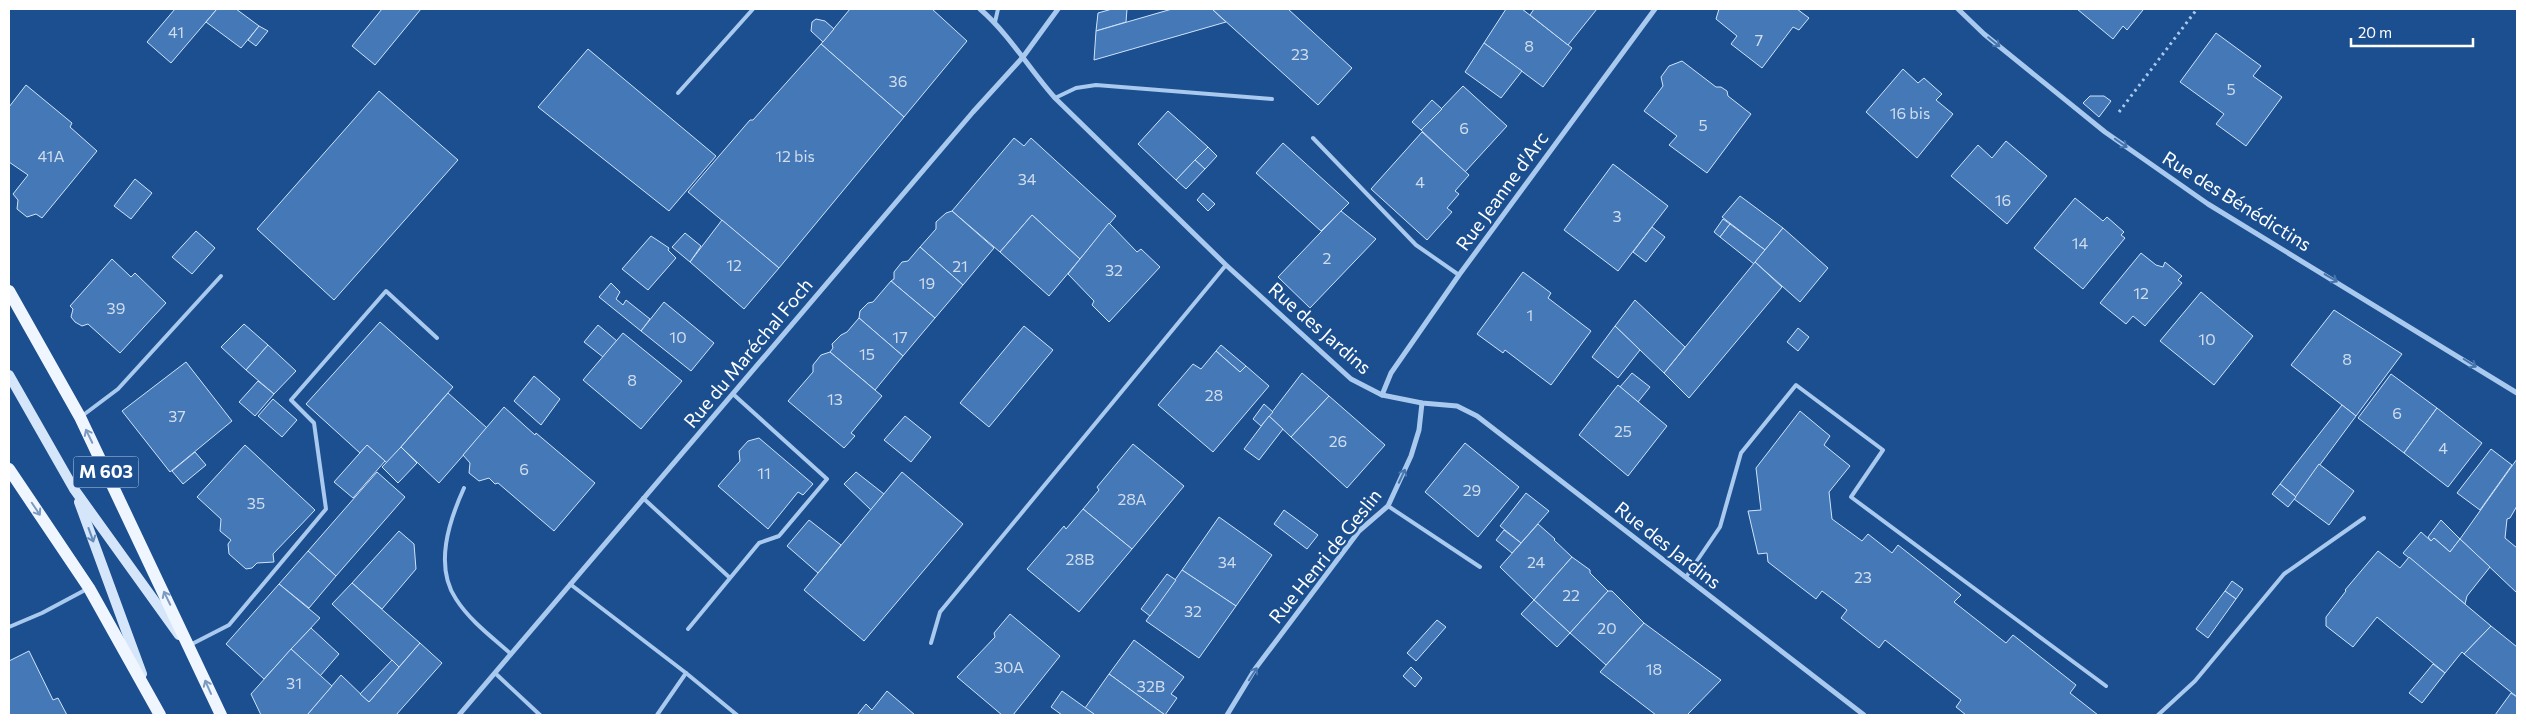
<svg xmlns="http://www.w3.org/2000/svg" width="2526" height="724" font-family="Commissioner,sans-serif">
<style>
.building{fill:#4478b7;stroke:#cfe3fa}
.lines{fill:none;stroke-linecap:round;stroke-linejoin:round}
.path{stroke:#a9c9ee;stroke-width:3;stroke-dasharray:2.5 4;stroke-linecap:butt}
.lane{stroke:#a9c9ee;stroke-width:4}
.street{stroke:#a9c9ee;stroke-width:5}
.secondary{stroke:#d6e6fa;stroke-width:10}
.primary{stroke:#f0f6ff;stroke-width:12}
.oneway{stroke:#4674ac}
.oneway2{stroke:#7b9ac1}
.oneway3{stroke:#668bba}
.labels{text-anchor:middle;stroke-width:5;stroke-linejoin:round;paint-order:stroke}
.number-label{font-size:16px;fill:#d0dded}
.shield{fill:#1b4f8f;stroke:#bbcadd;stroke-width:1}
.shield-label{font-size:18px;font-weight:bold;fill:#fff}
.street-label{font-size:19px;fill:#fff;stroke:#1b4f8f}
</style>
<rect width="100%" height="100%" fill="#1b4f8f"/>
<g class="building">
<polygon points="175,9 217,9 171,63 147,42"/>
<polygon points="217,9 236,9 259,26 241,48 206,22"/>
<polygon points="382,9 421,9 375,65 352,46"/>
<polygon points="850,9 932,9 967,41 904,117 821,44"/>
<polygon points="1112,9 1127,9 1126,22 1096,31 1098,13"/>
<polygon points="1172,9 1212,9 1226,22 1094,60 1096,31"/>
<polygon points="1212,9 1288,9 1352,68 1318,105"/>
<polygon points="1506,9 1522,9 1572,48 1543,87 1484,43"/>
<polygon points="1534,9 1597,9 1568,45 1530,15"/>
<polygon points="1719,9 1797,9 1809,18 1799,30 1793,27 1762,68 1731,44 1737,36 1716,19"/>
<polygon points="2077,9 2142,9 2143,10 2127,30 2123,26 2113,39"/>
<polygon points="816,19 825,21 834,29 823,42 811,31 812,22"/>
<polygon points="259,26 268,31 256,46 248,40"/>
<polygon points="2216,33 2261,66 2253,76 2282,97 2246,146 2216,124 2224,114 2180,82"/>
<polygon points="1484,43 1522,71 1501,98 1465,72"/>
<polygon points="821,44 904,117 779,268 688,192 750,120 753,120"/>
<polygon points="588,49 716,156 669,211 538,107"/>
<polygon points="1682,61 1716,87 1721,87 1727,91 1728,96 1751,114 1707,173 1669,145 1677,136 1644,111 1663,86 1661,77 1669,66"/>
<polygon points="1903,69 1918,83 1924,78 1942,94 1936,100 1953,114 1917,158 1866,112"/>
<polygon points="26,85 72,123 70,127 97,151 42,218 36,214 27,217 17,209 18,200 13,194 28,175 9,162 9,107"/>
<polygon points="1463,86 1507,126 1465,172 1421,130"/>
<polygon points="379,91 458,160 334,300 257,229"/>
<polygon points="2090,96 2104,96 2111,101 2099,117 2083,103"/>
<polygon points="1432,100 1442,109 1421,130 1412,122"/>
<polygon points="1168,111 1208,147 1176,180 1138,144"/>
<polygon points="1422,132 1469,175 1455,191 1459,194 1447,208 1452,212 1427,240 1371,189"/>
<polygon points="1014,138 1024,146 1031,138 1116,216 1080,259 1032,215 1000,252 952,211"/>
<polygon points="2006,141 2047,176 2007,224 1951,176 1978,145 1992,158"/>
<polygon points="1283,143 1349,203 1321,231 1256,173"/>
<polygon points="1208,147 1217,156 1205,169 1195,160"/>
<polygon points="1195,160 1205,169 1186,189 1176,180"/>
<polygon points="1613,164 1668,206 1618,271 1564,230"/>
<polygon points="135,179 152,193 131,219 114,206"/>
<polygon points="1203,193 1215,204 1208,211 1197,200"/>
<polygon points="1740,196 1783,228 1765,250 1722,217"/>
<polygon points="2075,198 2103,221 2107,217 2124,232 2121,235 2125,238 2083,289 2034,248"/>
<polygon points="952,211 994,248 963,285 920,247 936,229 936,222 946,213"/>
<polygon points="1341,211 1376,239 1310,308 1278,277"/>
<polygon points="1032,215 1080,259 1049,296 1000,252"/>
<polygon points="1723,219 1730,224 1720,237 1714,232"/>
<polygon points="722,220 779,268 744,309 690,262"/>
<polygon points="1109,223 1137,252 1141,249 1160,267 1109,322 1092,305 1094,301 1068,274"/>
<polygon points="1730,224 1765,250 1754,264 1720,237"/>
<polygon points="1652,227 1665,237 1646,262 1633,252"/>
<polygon points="1783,228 1828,268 1800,302 1755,262"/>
<polygon points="196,231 215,248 192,274 172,257"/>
<polygon points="685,233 701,246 690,262 672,247"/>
<polygon points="651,236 669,248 668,250 676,258 648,290 622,269"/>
<polygon points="920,247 963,285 935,318 891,281 894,279 894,272 902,262 908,261"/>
<polygon points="2141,253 2156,265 2163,267 2165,262 2182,276 2178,280 2182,283 2145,326 2133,316 2126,324 2100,303"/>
<polygon points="112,259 131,277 135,273 166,303 120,353 88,324 82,326 75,322 71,317 73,309 70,306"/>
<polygon points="1755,262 1782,287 1689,398 1664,373"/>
<polygon points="1523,272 1551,293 1548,298 1591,331 1551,385 1505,350 1503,353 1477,334"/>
<polygon points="891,281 935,318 903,356 859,318 860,311 868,303 873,302"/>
<polygon points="611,283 620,292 616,299 623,305 626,300 650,319 641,331 599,297"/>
<polygon points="2201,292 2253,336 2214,385 2160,341"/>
<polygon points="1635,300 1685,347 1664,373 1615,326"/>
<polygon points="664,302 714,343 691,371 641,331"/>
<polygon points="2334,310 2402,354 2356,416 2291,365"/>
<polygon points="859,318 903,356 875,390 830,352 833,348 832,344 841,335 847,332"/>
<polygon points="380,322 453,387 387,463 367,445 360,453 306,404"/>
<polygon points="244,324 268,345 246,370 221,347"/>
<polygon points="598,325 617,341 603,357 584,342"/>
<polygon points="1024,326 1053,350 989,427 960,403"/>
<polygon points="1615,326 1640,350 1618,378 1592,357"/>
<polygon points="1798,328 1809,337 1798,351 1787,342"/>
<polygon points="623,333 682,381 641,429 583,380"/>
<polygon points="268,345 296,371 274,394 246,370"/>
<polygon points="1221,345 1246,366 1240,372 1216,351"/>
<polygon points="1216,351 1240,372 1246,366 1269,386 1213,452 1158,405 1193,364 1201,369"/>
<polygon points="830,352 882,396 851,433 855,436 844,448 788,401 813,372 813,365 821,355"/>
<polygon points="186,362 232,421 170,472 122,411"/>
<polygon points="1302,373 1329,396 1291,437 1269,416"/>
<polygon points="1632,373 1650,387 1638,402 1620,387"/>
<polygon points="2391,374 2437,408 2404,453 2358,418"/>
<polygon points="534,376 560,399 541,425 514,401"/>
<polygon points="258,381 274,394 255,416 239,402"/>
<polygon points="1618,385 1667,426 1628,476 1579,435"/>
<polygon points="448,393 487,428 439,483 401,447"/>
<polygon points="1329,396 1385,445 1347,488 1291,437"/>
<polygon points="273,399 297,420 282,437 258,416"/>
<polygon points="1264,404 1273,412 1261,426 1253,419"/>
<polygon points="2342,405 2356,416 2296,497 2280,484"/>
<polygon points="504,407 535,435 536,433 595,483 554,531 498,483 495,484 489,478 479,481 469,473 470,463 463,455"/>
<polygon points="2437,408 2482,443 2448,487 2404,453"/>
<polygon points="1800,411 1830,436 1824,445 1850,466 1829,492 1832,519 1862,541 1868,534 1892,553 1898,545 1961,595 1954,602 2006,643 2013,635 2076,685 2070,693 2098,715 1966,715 1956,707 1961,700 1885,640 1879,648 1841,618 1847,610 1822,591 1816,599 1768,562 1767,553 1758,554 1748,511 1761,510 1756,468"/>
<polygon points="905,416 931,437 911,462 884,440"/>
<polygon points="1269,416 1283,429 1259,460 1244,449"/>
<polygon points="759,438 813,484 803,495 798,492 768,529 718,486 740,461 739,451 748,441"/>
<polygon points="1465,443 1519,487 1478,537 1425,492"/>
<polygon points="1133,444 1184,486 1132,549 1083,509 1099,490 1097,487"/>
<polygon points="245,445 315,510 273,554 274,562 257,563 252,568 246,569 229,554 228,544 231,540 220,531 221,519 197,497"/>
<polygon points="367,445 385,461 353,498 334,482"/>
<polygon points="401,447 417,463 398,483 382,467"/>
<polygon points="2491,449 2512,465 2480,510 2457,493"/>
<polygon points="195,452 206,465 183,484 172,471"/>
<polygon points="2517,459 2517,506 2510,518 2507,519 2505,538 2517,548 2517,593 2460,539"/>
<polygon points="2319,464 2354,491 2329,525 2294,499"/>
<polygon points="377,472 405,497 336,576 308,551"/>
<polygon points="856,472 884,494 871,510 844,484"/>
<polygon points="902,472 963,524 864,641 804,590"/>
<polygon points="2280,484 2296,497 2288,507 2272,494"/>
<polygon points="1526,493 1549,511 1521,543 1500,526"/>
<polygon points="1083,509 1132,549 1079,612 1027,569 1064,526 1066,529"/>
<polygon points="1284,510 1318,535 1307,549 1274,524"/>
<polygon points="1219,517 1272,555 1236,606 1182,570"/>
<polygon points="809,520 841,545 818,573 787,546"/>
<polygon points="2441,520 2460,539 2450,552 2434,538 2431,541 2428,537"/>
<polygon points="1538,524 1555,539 1554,540 1572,557 1534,600 1500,567"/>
<polygon points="1504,530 1521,543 1512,553 1496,540"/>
<polygon points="399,531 414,544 416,569 382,609 352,583"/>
<polygon points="2421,532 2431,541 2434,538 2450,552 2460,539 2490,567 2467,596 2465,604 2403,553"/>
<polygon points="308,551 336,576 309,608 279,584"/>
<polygon points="2378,551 2400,568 2409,557 2491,626 2464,654 2462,652 2445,673 2377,617 2353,647 2326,626 2326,617 2346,591 2345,590"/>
<polygon points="1572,557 1590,570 1590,573 1608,591 1570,633 1534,600"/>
<polygon points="1182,570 1236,606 1199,658 1146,621"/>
<polygon points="1167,574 1176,580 1150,616 1141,609"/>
<polygon points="2232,581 2243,589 2236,599 2225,591"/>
<polygon points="352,583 420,643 399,667 332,604"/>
<polygon points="279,584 320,618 264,679 226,644"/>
<polygon points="1608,591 1612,591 1644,623 1606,665 1570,633"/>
<polygon points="2225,591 2236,599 2208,638 2196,629"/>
<polygon points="1534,600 1570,633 1557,647 1521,614"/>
<polygon points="1010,614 1060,656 1013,715 1002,715 957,677 995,637 994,633"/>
<polygon points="1437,620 1446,627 1416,661 1407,653"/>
<polygon points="1644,623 1721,680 1687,715 1656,715 1600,672"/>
<polygon points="2491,626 2517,647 2517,697 2464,654"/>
<polygon points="311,628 339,654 320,676 291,649"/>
<polygon points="1134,640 1184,677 1171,694 1177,698 1165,715 1109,674"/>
<polygon points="420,643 442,663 396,715 307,715 341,675 369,702"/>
<polygon points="291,649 332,686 307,715 261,715 251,694"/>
<polygon points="29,651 53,700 58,698 67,715 9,715 9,661"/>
<polygon points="392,660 399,667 369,702 360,694"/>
<polygon points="2433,664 2445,673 2422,703 2409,693"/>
<polygon points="1411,667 1422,678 1415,687 1403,676"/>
<polygon points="1109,674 1165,715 1095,715 1085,708"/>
<polygon points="887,691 915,715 857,715 866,704 872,710"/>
<polygon points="1062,691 1094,714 1093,715 1062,715 1051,707"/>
<polygon points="2511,693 2517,697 2517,715 2495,715"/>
</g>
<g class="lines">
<polyline class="path" points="2119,112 2197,9"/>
<g class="lane">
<polyline points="995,22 998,9"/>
<polyline points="678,93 753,9"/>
<polyline points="1055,98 1076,88 1096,85 1272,99"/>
<polyline points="1313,138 1416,245 1459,275"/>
<polyline points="82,416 118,389 221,276"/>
<path d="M 464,488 C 449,521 434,566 456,599 C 470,621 492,637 511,654"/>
<polyline points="643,498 729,577"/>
<polyline points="1388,506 1480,567"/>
<polyline points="1686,577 1720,527 1741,453 1796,385 1883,450 1851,497 2106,686"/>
<polyline points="570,584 686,673 737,715"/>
<polyline points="9,627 42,613 87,589"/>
<polyline points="688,629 759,543 779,536 827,479 733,394"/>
<polyline points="931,643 940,612 1226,265"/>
<polyline points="190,645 229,625 326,509 314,423 291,400 386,291 437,338"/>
<polyline points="495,673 540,715"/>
<polyline points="657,715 686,673"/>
<polyline points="2158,715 2195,681 2284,574 2364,518"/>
</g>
<g class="street">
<path d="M 980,9 C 1010,35 1029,69 1055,98 L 1226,265 L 1351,379 L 1382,395 L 1422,403 L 1457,406 L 1477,416 L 1864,715"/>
<polyline points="1958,9 1984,34 2105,132 2208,204 2517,393"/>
<polyline points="1382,395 1391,373 1459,275 1655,9"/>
<polyline points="459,715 973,112 1023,57 1058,9"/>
<polyline points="1227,715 1255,669 1359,531 1388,506 1411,456 1419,430 1422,403"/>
</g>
<g class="secondary">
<polyline points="9,375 74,489 179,635"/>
<polyline points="79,502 142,674"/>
</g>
<g class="primary">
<polyline points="9,291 80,417 221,715"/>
<polyline points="9,469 89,588 160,715"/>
</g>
</g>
<defs><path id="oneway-shaft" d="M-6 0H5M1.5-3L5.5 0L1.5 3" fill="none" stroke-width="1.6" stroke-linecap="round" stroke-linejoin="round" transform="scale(1.25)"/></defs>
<g class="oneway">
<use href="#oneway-shaft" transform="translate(1994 42) rotate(39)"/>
<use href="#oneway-shaft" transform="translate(2121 143) rotate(35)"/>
<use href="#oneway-shaft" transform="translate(2331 278) rotate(31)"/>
<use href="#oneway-shaft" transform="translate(2470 363) rotate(32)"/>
<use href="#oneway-shaft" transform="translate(1402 476) rotate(-65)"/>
<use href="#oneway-shaft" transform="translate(1253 674) rotate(-57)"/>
</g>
<g class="oneway2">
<use href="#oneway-shaft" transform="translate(89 436) rotate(-116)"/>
<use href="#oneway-shaft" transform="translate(36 509) rotate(56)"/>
<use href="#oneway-shaft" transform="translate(167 598) rotate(-116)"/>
<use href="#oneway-shaft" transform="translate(208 687) rotate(-114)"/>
</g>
<use class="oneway3" href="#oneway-shaft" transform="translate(91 535) rotate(70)"/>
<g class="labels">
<g class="number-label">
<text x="176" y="38">41</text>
<text x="1759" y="46">7</text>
<text x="1529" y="52">8</text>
<text x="1300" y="60">23</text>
<text x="898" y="87">36</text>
<text x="2231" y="95">5</text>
<text x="1910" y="119">16 bis</text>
<text x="1703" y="131">5</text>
<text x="1464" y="134">6</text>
<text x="51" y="162">41A</text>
<text x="795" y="162">12 bis</text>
<text x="1027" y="185">34</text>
<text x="1420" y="188">4</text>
<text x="2003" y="206">16</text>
<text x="1617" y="222">3</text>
<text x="2080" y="249">14</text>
<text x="1327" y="264">2</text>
<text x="734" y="271">12</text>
<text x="960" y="272">21</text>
<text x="1114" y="276">32</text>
<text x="927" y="289">19</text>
<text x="2141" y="299">12</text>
<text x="116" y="314">39</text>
<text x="1530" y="321">1</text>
<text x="678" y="343">10</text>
<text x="900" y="343">17</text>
<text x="2207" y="345">10</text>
<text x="867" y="360">15</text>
<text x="2347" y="365">8</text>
<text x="632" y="386">8</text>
<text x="1214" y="401">28</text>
<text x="835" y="405">13</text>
<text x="2397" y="419">6</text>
<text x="177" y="422">37</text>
<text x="1623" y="437">25</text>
<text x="1338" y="447">26</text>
<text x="2443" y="454">4</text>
<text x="524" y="475">6</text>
<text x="764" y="479">11</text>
<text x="1472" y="496">29</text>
<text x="1132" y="505">28A</text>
<text x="256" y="509">35</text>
<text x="1080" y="565">28B</text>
<text x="1227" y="568">34</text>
<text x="1536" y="568">24</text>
<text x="1863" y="583">23</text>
<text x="1571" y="601">22</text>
<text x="1193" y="617">32</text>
<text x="1607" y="634">20</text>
<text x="1009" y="673">30A</text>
<text x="1654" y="675">18</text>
<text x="294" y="689">31</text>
<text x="1151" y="692">32B</text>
</g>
<rect class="shield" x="73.5" y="456.5" width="65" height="31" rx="4"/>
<g class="shield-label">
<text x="106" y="478">M 603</text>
</g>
<g class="street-label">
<text transform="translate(1502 191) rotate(-54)" y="7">Rue Jeanne d'Arc</text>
<text transform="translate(2237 201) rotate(32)" y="7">Rue des Bénédictins</text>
<text transform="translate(1320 328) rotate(41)" y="7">Rue des Jardins</text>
<text transform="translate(748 353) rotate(-50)" y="7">Rue du Maréchal Foch</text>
<text transform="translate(1668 545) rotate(38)" y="7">Rue des Jardins</text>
<text transform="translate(1325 556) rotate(-51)" y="7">Rue Henri de Geslin</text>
</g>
</g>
<rect width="2526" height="724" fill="none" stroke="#ffffff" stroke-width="20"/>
<path d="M2351 38v8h122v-8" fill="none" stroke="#ffffff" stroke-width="2.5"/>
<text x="2358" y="38" font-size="15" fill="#ffffff" stroke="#1b4f8f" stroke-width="4" paint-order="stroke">20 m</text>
</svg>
